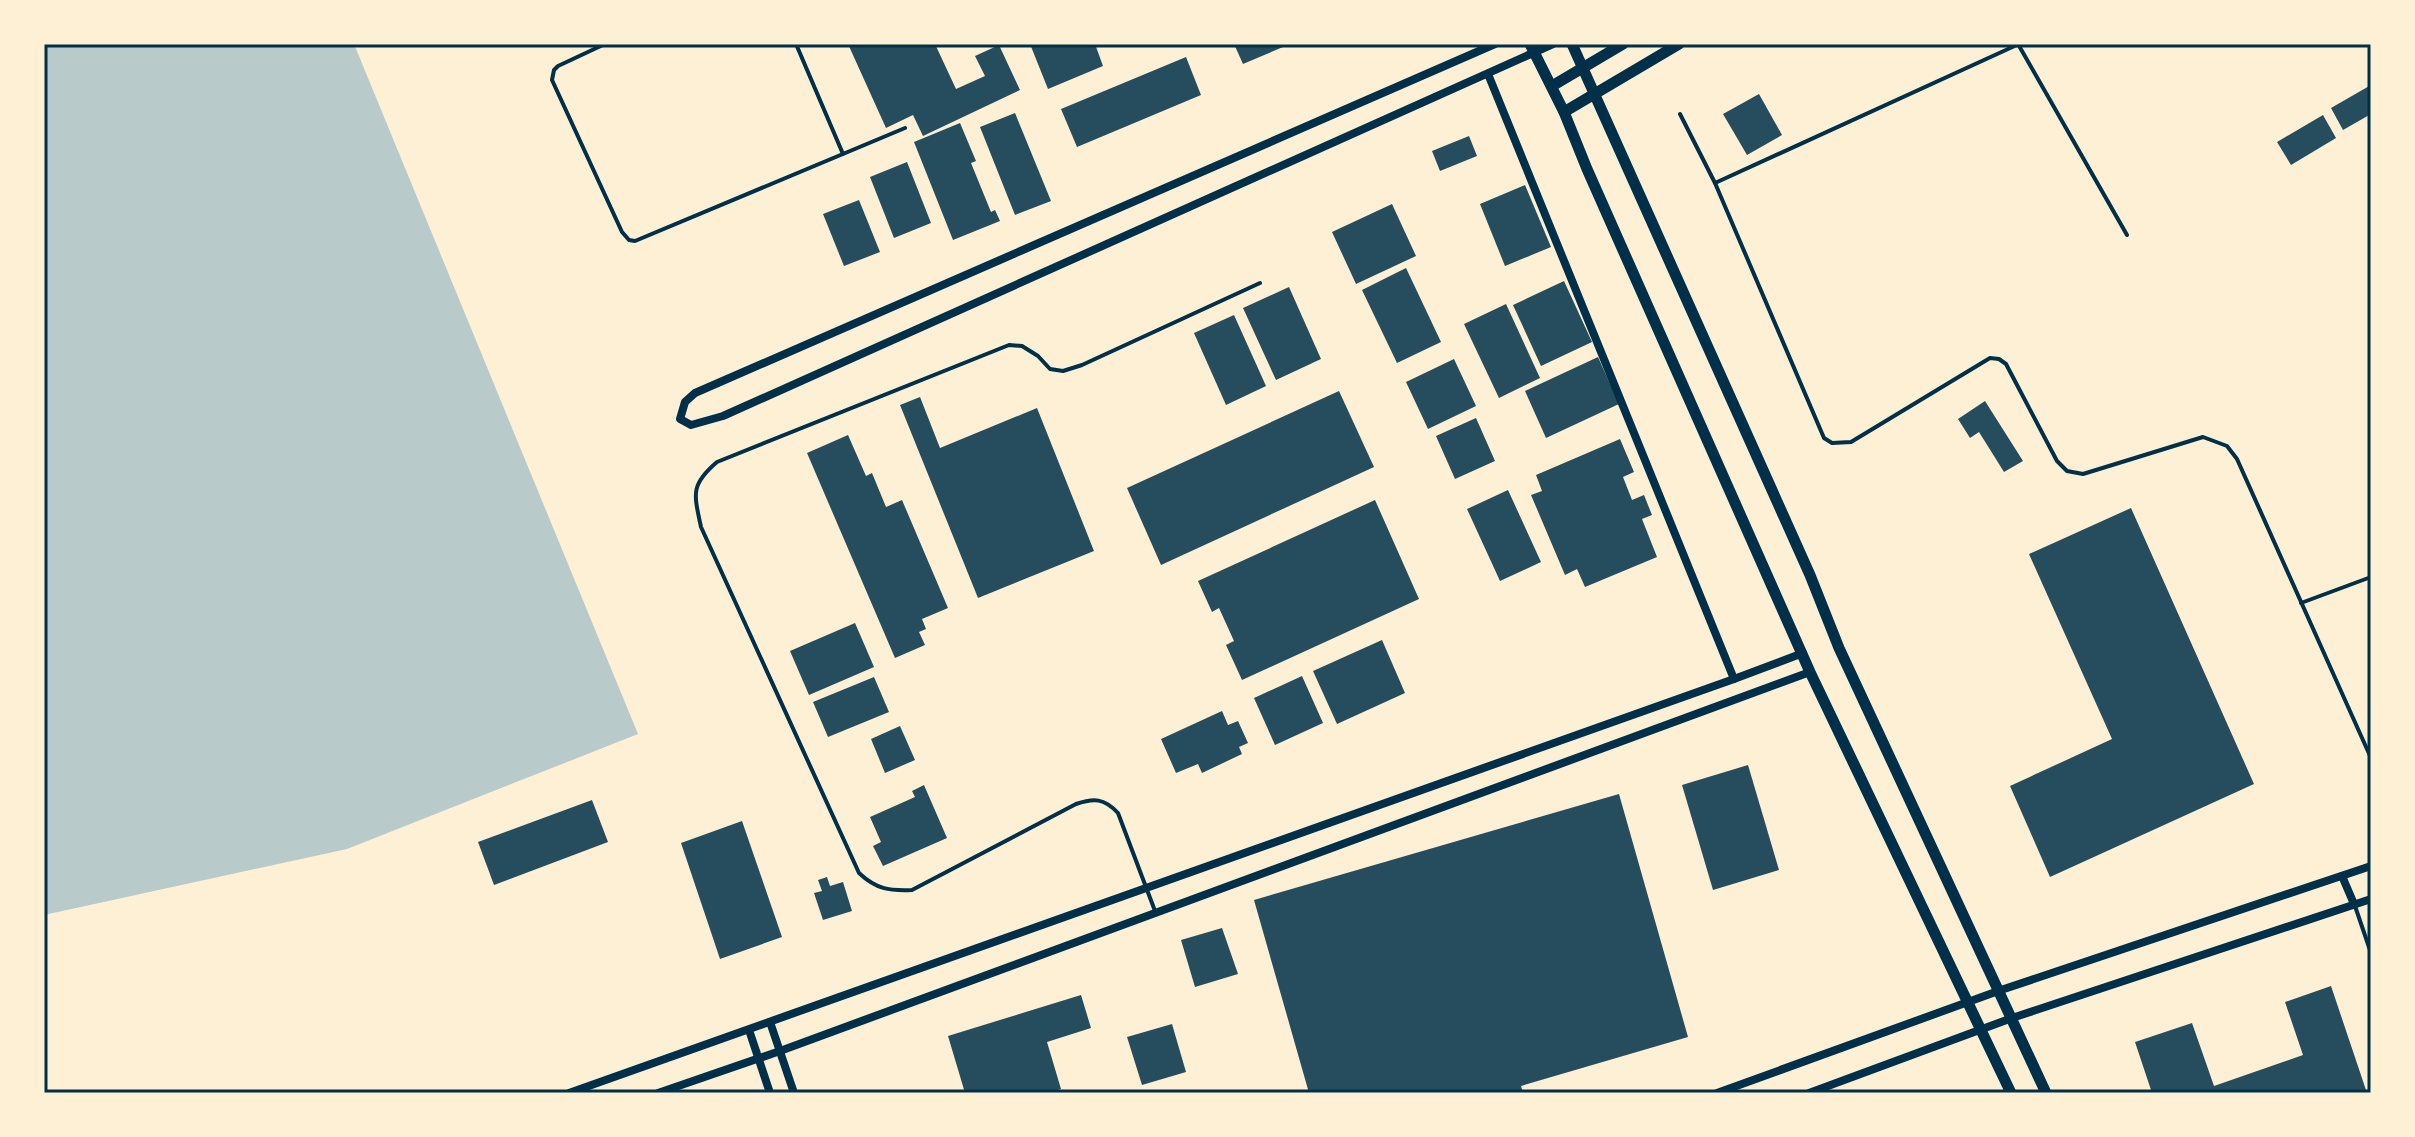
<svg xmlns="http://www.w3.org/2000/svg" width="2415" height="1137" font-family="'Golos Text',sans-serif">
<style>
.green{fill:#b9caca}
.building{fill:#264d5e}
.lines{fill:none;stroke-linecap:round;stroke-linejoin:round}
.service{stroke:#003049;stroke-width:4}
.minor{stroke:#003049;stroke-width:8}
.tertiary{stroke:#003049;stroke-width:11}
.neatline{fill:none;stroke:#003049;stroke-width:3}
</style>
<rect width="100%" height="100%" fill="#fdf0d5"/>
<polygon class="green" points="44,44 354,44 638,734 347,849 44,915"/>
<g class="building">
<polygon points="848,44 935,44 956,89 985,76 975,56 999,45 1020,90 923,136 913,115 886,128"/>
<polygon points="1030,44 1095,44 1103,66 1048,89"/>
<polygon points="1234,44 1290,44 1243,64"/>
<polygon points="1186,57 1201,95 1077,147 1061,109"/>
<polygon points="2371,85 2371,114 2343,130 2331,108"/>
<polygon points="1759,94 1782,135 1747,155 1723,114"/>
<polygon points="1015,113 1051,201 1015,215 980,127"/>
<polygon points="2323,115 2336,138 2291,165 2277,142"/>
<polygon points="960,123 976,161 971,163 991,212 995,210 1000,221 953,240 914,142"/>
<polygon points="1469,136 1477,156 1440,171 1432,151"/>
<polygon points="907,162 931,223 894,238 870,177"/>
<polygon points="1525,185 1551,247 1505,266 1480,204"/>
<polygon points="859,200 880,252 844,266 823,214"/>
<polygon points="1392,204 1416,256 1356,284 1332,232"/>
<polygon points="1406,268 1441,342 1397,363 1362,290"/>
<polygon points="1564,281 1592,342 1541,366 1513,305"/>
<polygon points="1289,287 1321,359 1276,380 1243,308"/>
<polygon points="1506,304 1540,378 1499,398 1464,324"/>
<polygon points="1234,315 1266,386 1226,405 1194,333"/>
<polygon points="1598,357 1619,404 1546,438 1525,391"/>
<polygon points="1454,359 1476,406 1428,429 1406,382"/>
<polygon points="1339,391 1374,467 1161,565 1127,488"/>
<polygon points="920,397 940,448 1037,408 1094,551 978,598 900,405"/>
<polygon points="1985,401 2023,461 2004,472 1979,432 1970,438 1958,419"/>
<polygon points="1476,418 1495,461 1455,479 1436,436"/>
<polygon points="848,435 866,476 872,473 886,507 902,500 948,608 922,619 926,629 919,632 925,645 895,658 807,453"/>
<polygon points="1620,439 1634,472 1623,477 1632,500 1644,495 1652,515 1642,519 1657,557 1585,587 1577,569 1565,575 1531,495 1542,491 1536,475"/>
<polygon points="1508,490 1541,562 1500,581 1467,509"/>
<polygon points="1375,500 1419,599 1242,680 1226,645 1234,641 1219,608 1212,612 1198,581"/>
<polygon points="2131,508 2254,784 2050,877 2010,786 2112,739 2029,554"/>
<polygon points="855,623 874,667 809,695 790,651"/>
<polygon points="1382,640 1405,693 1337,724 1313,671"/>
<polygon points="1302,676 1323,723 1275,745 1254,698"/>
<polygon points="874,677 889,712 828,737 813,702"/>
<polygon points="1222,711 1228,725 1238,721 1248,743 1239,747 1242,754 1202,773 1198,764 1176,773 1161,739"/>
<polygon points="900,726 915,760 885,773 871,739"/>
<polygon points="1748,765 1779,870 1713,890 1682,785"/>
<polygon points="924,785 947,838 883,866 873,846 881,842 870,817 915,797 912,791"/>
<polygon points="1619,794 1688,1037 1521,1086 1523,1093 1309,1093 1254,900"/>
<polygon points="592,800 608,842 494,885 478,842"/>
<polygon points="742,821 782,937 720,959 681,843"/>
<polygon points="827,877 830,886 843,882 852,911 823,920 814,893 822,891 818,880"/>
<polygon points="1222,928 1238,974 1195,987 1181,940"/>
<polygon points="2331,986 2367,1093 2152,1093 2135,1042 2192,1023 2214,1086 2303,1055 2285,1002"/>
<polygon points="1081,995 1091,1028 1047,1042 1061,1089 1048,1093 965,1093 948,1036"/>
<polygon points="1172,1024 1186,1072 1142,1085 1127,1037"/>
</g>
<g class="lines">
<g class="service">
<polyline points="605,44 558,66 554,70 552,80 622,232 629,240 635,241 905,128"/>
<polyline points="796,44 843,154"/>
<polyline points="2018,44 2127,235"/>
<polyline points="1680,114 1715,183 1824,438 1832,443 1851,442 1990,358 1999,359 2006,364 2057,461 2067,471 2083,474 2203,437 2227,446 2237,459 2371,758"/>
<polyline points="1715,183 2019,44"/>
<polyline points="2301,603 2371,577"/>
<polyline points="2355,906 2371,953"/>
<path d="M 1155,911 L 1118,813 C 1104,798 1094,798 1076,804 L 912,890 C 889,891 876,889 859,873 L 701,527 C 694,494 690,485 717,462 L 1009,345 L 1022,346 L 1038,356 L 1050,369 L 1063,371 L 1082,365 L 1260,283"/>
</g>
<g class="minor">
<polyline points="1495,44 695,393 685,402 680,419 691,425 723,416 1553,44"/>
<polyline points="1488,74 1734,679"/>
<polyline points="2342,876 2354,904"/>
<polyline points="770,1022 794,1093"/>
<polyline points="749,1030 770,1093"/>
<polyline points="569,1093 1734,679 1803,653"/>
<polyline points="658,1093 780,1051 1810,672"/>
<polyline points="1717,1093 2001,990 2371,866"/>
<polyline points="1809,1093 2012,1018 2371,899"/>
</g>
<g class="tertiary">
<polyline points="1530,44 1564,112 1587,169 1810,672 2011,1093"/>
<polyline points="1572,44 1810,575 1839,648 2046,1093"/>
<polyline points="1552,86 1623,44"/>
<polyline points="1564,112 1679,44"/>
</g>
</g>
<rect width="2415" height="1137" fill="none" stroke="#fdf0d5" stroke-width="92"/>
<rect x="46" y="46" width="2323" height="1045" class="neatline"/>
</svg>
